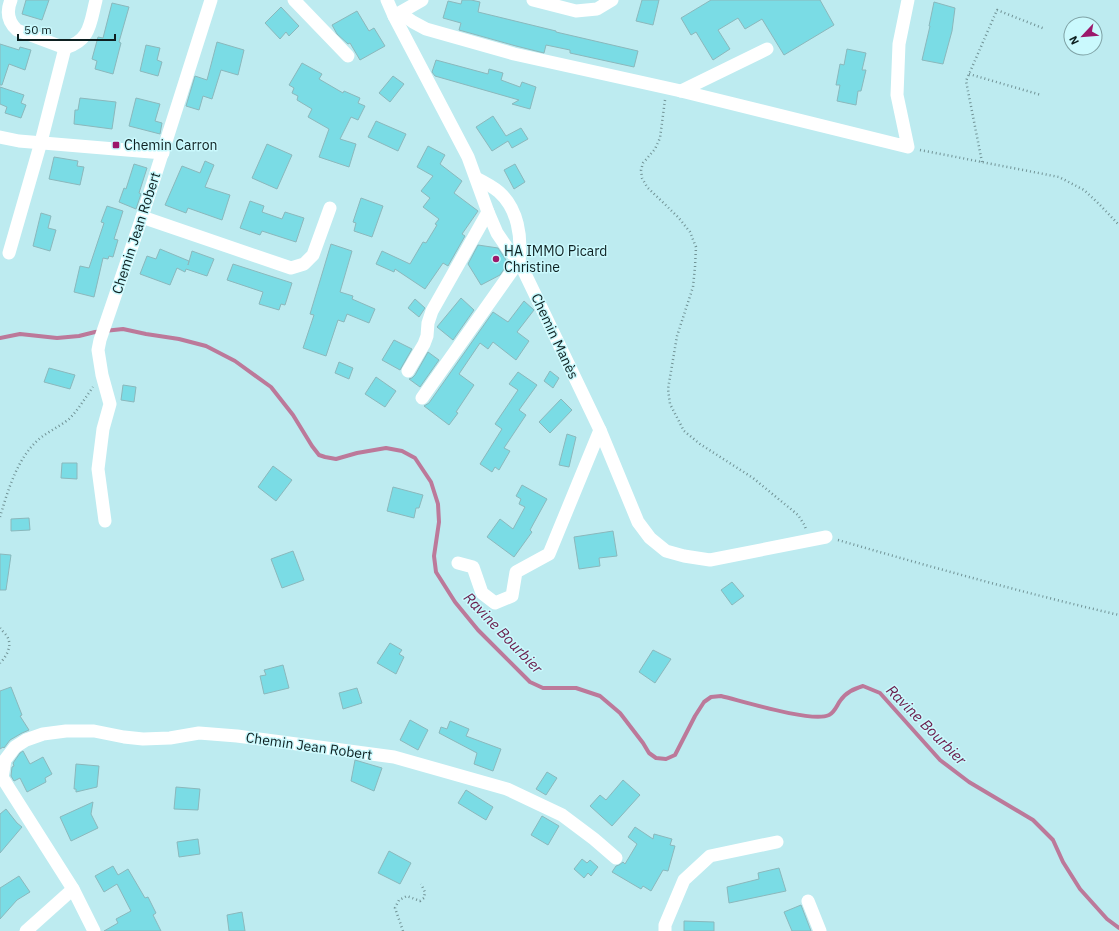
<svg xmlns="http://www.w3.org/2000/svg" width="1119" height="931" font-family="'IBM Plex Sans',sans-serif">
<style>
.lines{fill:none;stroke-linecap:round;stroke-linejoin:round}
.stream{stroke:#bc799a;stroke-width:4}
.building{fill:#7adce5;stroke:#8bb8bc}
.path{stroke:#719396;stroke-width:2.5;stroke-dasharray:1 3;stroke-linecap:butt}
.minor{stroke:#fff;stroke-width:13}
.poi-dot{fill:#9c186b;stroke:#caf9fd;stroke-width:1.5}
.labels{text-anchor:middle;stroke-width:3;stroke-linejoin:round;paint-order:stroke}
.poi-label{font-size:14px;fill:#0e2021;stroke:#caf9fd;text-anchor:start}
.street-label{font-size:14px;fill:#0e2021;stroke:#caf9fd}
.water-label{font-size:15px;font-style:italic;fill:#6a1a49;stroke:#caf9fd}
</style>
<rect width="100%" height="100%" fill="#bdebf0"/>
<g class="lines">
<path class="stream" d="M 0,338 L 20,334 L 57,338 L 79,336 L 95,332 L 123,329 L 146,334 L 179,339 L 206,346 L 235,361 L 271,387 L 293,415 L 312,446 L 319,455 L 325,457 L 336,459 L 357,453 L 386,448 L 402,451 L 415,458 L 431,482 L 438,504 L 439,522 L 434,556 L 436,572 L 455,602 L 478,630 L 530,682 L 543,688 L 576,688 L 600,696 L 620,713 L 643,743 L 649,753 L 656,758 L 666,759 L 675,755 L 695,716 L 704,702 L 711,697 L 721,696 C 742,701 812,723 829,715 C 835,712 837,705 840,701 C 846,692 854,689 863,686 L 880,693 L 940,760 L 969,782 L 1033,820 L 1053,840 L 1063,862 L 1080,889 L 1107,919 L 1119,928"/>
</g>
<g class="building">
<polygon points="26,0 49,0 42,20 22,14"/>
<polygon points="462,0 471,0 480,2 478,12 556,31 556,32 638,51 634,67 570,53 570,50 546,45 544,53 516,46 459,30 461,23 443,18 448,1 461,4"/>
<polygon points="642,0 659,0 653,25 636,21"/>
<polygon points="711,0 820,0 834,25 784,55 762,19 745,29 738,18 718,30 730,49 713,60 696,32 691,35 681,18"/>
<polygon points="934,2 955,8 952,31 943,64 922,60 930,26 929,26"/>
<polygon points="112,3 129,7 119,42 121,43 113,74 95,69 97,61 92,59 98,37 103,38"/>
<polygon points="281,7 299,26 289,36 286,32 280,39 265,23"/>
<polygon points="357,11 369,31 374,28 385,46 360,60 350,43 348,44 337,34 332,25"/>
<polygon points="217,42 244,50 238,75 221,70 212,99 203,96 199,110 186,106 195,76 207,80"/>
<polygon points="0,44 19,50 20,47 31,50 25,70 9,64 2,85 0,85"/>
<polygon points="146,45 160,48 157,60 162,62 158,76 140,71"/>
<polygon points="847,49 866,53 862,70 866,70 861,91 858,91 856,105 837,101 840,85 836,85 840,64 844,65"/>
<polygon points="436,60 488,74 489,69 503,73 501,80 520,87 522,82 536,87 530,109 512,104 519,100 435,76 432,72"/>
<polygon points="302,63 322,74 319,79 343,93 344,91 360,98 358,103 365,106 358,120 351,117 340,139 356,144 349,167 319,157 329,129 308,117 312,109 297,100 298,96 292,93 294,88 289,85"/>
<polygon points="393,76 404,84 390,102 379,93"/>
<polygon points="0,87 24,95 21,103 26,105 21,118 5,113 7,107 0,104"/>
<polygon points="80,98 116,102 112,129 74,124 75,110 78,110"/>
<polygon points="136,98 160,104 155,121 162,123 160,134 129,126"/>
<polygon points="493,116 506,136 521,128 528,139 512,148 508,141 492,151 476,127"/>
<polygon points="376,121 406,134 398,151 368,137"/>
<polygon points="267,144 292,155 277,189 252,178"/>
<polygon points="428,146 445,155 440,164 462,181 454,193 478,211 462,234 465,236 448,266 443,263 425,289 395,269 394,272 376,264 382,251 410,264 423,242 426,243 437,225 435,224 439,219 423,207 430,198 421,191 433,176 417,167"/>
<polygon points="54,157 78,161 77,166 84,167 80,185 49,179"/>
<polygon points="205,161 214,165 205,187 230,195 222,220 188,208 186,213 165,205 182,166 200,173"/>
<polygon points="134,164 147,168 139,193 141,194 136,209 119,202 124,188 126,189"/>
<polygon points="515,164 525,182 514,189 504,170"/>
<polygon points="361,198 383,206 372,237 354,231 356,223 353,222"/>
<polygon points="250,201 264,206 262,212 282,219 285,212 304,218 296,242 262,231 260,235 240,228"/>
<polygon points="107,206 123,211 114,239 118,240 113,257 109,256 108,259 103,258 94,297 74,292 80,266 89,268 104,223 101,222"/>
<polygon points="41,213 51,216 48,228 56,230 50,251 33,246"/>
<polygon points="331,244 352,251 340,292 353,296 352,299 375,309 369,323 347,314 344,322 338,320 326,356 303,348 314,315 310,314"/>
<polygon points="478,245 498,248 508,263 500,275 481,285 468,264"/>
<polygon points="160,249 189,261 188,265 192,251 214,259 207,276 186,269 185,272 177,268 170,285 140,274 147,256 156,259"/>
<polygon points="233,264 292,283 285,305 281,304 279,310 259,304 263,292 227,280"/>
<polygon points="461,298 474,310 453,340 437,327"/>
<polygon points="415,299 425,308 419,317 408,308"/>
<polygon points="524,301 534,310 517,332 529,341 516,360 493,342 488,349 480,343 459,374 474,385 456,412 458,413 449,425 424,406 429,403 493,312 508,322"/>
<polygon points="394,340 412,349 400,370 382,360"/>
<polygon points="428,352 439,360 420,387 409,379 412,378 415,375"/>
<polygon points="339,362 353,368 349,379 335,373"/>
<polygon points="49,368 75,375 70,389 44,382"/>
<polygon points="550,371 559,378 553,388 544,381"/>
<polygon points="518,372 537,385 519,410 526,415 504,448 510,451 499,470 495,467 492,472 480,464 502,429 495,424 518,390 509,384"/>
<polygon points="376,377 396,391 385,407 365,394"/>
<polygon points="123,385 136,387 134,402 121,400"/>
<polygon points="561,399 572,410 550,433 539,422"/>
<polygon points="567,434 576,437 569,467 559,465"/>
<polygon points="62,463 77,463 77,479 61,478"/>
<polygon points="273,466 292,480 276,501 258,487"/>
<polygon points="522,485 547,499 530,530 532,532 514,557 487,537 500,519 513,529 525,507 519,504 521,499 516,496"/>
<polygon points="393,487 423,495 419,508 416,508 414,518 387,511"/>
<polygon points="29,518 30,530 11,531 11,519"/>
<polygon points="613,531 617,556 599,558 600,566 579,569 574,537"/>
<polygon points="293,551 304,580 282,588 271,559"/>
<polygon points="0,554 11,555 6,590 0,590"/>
<polygon points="732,582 744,596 732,605 721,590"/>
<polygon points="390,643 402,650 399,654 404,657 396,674 377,663"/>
<polygon points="653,650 671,659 655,683 639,672"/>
<polygon points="283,665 289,688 264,694 260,676 266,675 264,670"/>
<polygon points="11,687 22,715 20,716 29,730 22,733 10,740 4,748 3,747 0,749 0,691"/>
<polygon points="357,688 362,703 343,709 339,693"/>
<polygon points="410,720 428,730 418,750 400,740"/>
<polygon points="450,721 469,729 466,736 501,749 493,771 474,764 477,753 439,733 441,727 447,729"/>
<polygon points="23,751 30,764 43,757 52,774 45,778 46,782 27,792 20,778 14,781 11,776 12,767 14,766 13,763 20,753"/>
<polygon points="355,760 382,768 374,791 351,781"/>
<polygon points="76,764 99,766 97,787 76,792 76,789 74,789"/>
<polygon points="547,772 557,778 546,795 536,789"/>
<polygon points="623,780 640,795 612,826 590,806 600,795 606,800"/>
<polygon points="176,787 200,789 198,810 174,809"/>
<polygon points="466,790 493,807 486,820 458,803"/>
<polygon points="93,802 91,814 98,828 71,841 60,817"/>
<polygon points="6,809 17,823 22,827 0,853 0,814"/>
<polygon points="542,816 559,826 548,845 531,835"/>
<polygon points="635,827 653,839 654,834 672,839 670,845 675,846 668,871 663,870 651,891 643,886 641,889 612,872 616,866 619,865 623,862 625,864 637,844 628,837"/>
<polygon points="198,839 200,854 179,857 177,842"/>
<polygon points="389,851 411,863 400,884 378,873"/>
<polygon points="582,859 587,863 590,860 598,867 591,876 588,873 584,878 574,869"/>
<polygon points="113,866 118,875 128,869 145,898 148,897 156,913 153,915 161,931 104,931 118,923 116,919 131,911 117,884 104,892 95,876"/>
<polygon points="779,868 786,891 729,903 727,887 759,879 758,873"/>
<polygon points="19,876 30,892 17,900 0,919 0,888"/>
<polygon points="801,905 811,931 792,931 784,912"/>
<polygon points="242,912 245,931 229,931 227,915"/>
<polygon points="684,921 714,922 714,931 684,931"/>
</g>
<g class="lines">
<g class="path">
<polyline points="969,74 1041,95"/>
<polyline points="665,100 660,138 655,149 643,163 641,170 642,178 647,187 678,217 690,232 696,247 695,267 693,287 677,336 668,389 670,404 684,431 700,444 753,478 798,515 805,526 806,530"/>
<polyline points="920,150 1059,177 1084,190 1099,204 1119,225"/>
<polyline points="982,162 966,81 997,10 1045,29"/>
<path d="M 0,517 C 8,490 17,459 38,440 C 47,432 59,427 69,419 C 79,409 85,398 93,387"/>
<path d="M 838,540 C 931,567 1024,593 1119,615"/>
<path d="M 0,628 C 2,631 7,635 8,638 C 12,647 6,657 0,663"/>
<polyline points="403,931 395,908 399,900 407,896 420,901 424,898 425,892 421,884"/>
</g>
<g class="minor">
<path d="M 11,0 C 6,12 8,22 17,30 L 65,48 C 91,40 90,23 96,0"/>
<polyline points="294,0 348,56"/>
<polyline points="387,0 394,16 468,157 488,212 497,233 508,249 519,261 600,430 638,522 650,538 666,551 684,556 710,560 826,537"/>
<polyline points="533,0 576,11 597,9 612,0"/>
<polyline points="400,13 413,22 426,29 514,54 681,91 908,147 897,95 899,44 908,0"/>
<polyline points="394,16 422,0"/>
<polyline points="681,91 767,49"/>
<polyline points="0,137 19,141 163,153"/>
<polyline points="142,217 291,268 304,264 313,255 330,208"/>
<polyline points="9,253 41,142 65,48"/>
<polyline points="408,371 424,344 427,336 428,323 432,311 488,212"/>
<path d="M 422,398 L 519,261 C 522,237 518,209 499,192 C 492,186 484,182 476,178"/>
<polyline points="105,521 98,469 103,429 110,404 102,375 98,350 100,340 142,217 211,0"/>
<polyline points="458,563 473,567 482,593 495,603 512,596 516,572 549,554 600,430"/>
<polyline points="0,774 73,889 94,931"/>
<polyline points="2,778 5,760 15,747 26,740 43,734 66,731 94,731 124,737 143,739 170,738 199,733 237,736 394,757 507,789 562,815 594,839 616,858"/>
<polyline points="808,901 820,931"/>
<polyline points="26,931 73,889"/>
<polyline points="665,931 665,925 684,880 710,856 777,842"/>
</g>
</g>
<g class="poi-dot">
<rect x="112" y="141" width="8" height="8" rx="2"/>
<circle cx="496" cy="259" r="4"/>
</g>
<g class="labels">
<g class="poi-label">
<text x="124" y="150">Chemin Carron</text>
<text x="504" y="256">HA IMMO Picard<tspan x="504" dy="16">Christine</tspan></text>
</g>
<g class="street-label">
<text transform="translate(136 233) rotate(-72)" y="5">Chemin Jean Robert</text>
<text transform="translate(555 336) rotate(65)" y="5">Chemin Manès</text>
<text transform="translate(309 746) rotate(8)" y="5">Chemin Jean Robert</text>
</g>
<g class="water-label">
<text transform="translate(503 633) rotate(46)" y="5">Ravine Bourbier</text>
<text transform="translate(926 725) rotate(45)" y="5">Ravine Bourbier</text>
</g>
</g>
<g transform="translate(1083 36) rotate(244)"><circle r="19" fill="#caf9fd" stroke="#7fa2a5"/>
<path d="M0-3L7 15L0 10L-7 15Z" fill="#9c186b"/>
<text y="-6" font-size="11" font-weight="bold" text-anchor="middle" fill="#0e2021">N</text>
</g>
<path d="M18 34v6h97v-6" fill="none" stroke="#0e2021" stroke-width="2"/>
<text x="24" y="34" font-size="12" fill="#0e2021" stroke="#caf9fd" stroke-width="3" paint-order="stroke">50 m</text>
</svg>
